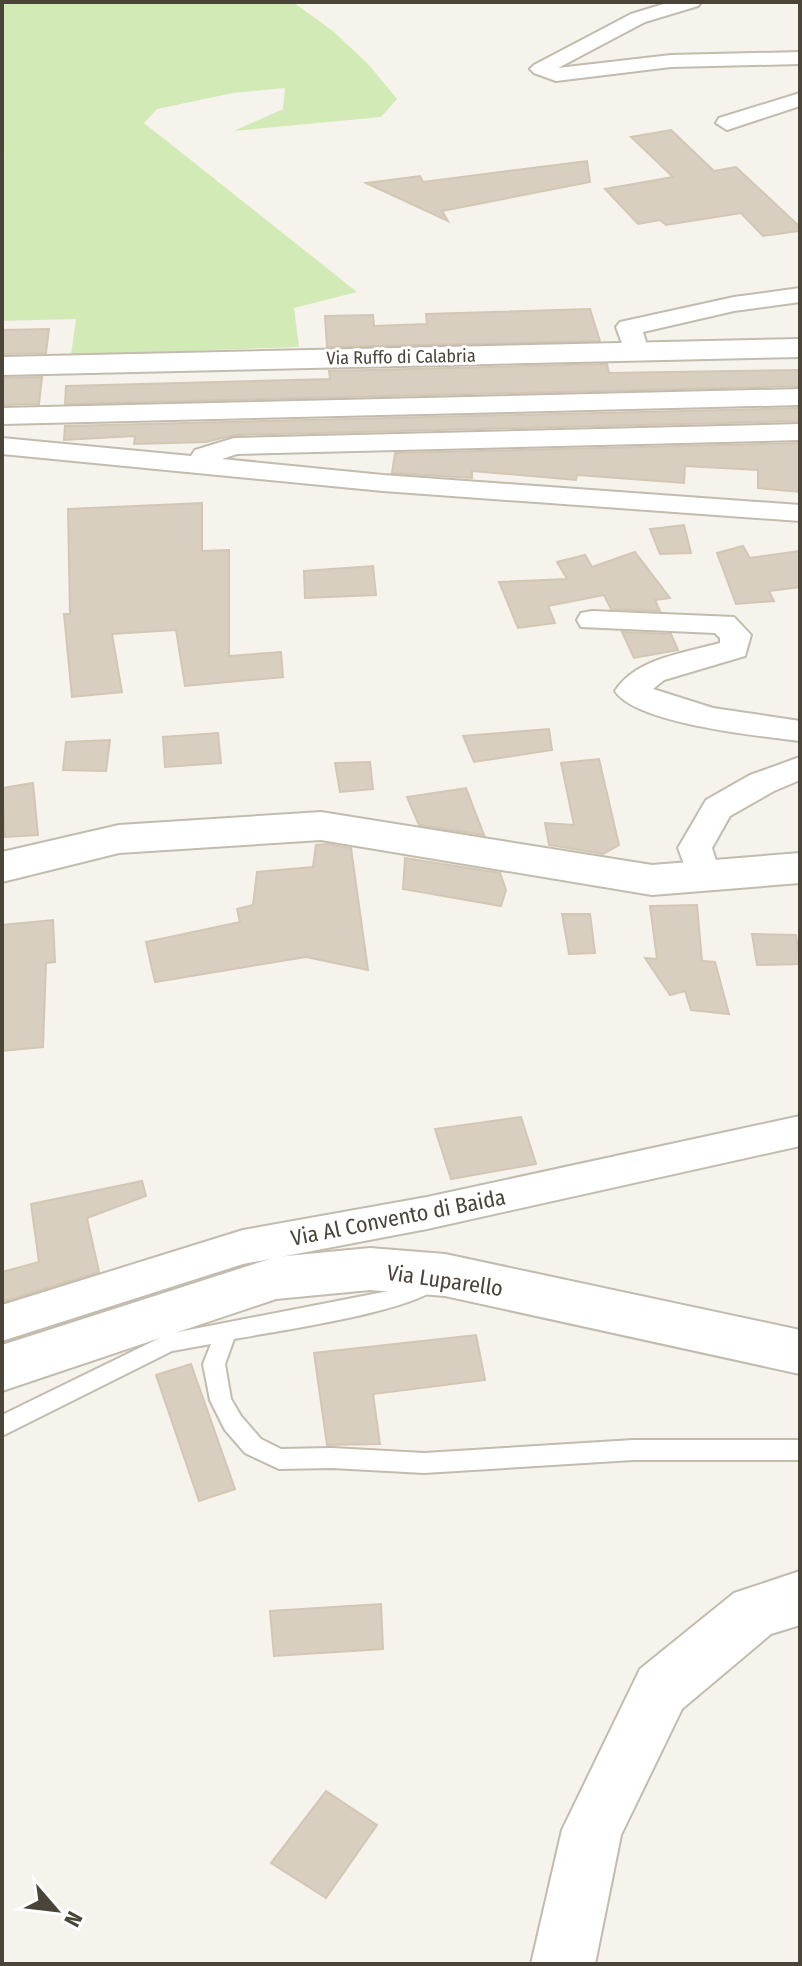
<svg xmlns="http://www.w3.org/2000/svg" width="802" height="1966" font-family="'Fira Sans Condensed',sans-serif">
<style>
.green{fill:#d2eab5}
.building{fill:#d8cfc1;stroke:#d3c7b4;stroke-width:2}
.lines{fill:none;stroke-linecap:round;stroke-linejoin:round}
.service-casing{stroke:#c2bbae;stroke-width:4}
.minor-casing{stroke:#c2bbae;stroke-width:4}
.tertiary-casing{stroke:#c2bbae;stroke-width:4}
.service{fill:#fff;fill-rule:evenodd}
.minor{fill:#fff;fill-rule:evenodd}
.tertiary{fill:#fff;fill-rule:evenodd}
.labels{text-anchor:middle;stroke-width:6;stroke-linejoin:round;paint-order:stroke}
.far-street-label{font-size:18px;fill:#4b4439;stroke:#fff}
.street-label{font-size:22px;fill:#4b4439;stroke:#fff}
</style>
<rect width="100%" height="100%" fill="#f6f3ec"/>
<polygon class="green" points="2,2 293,2 334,32 369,65 397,99 381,117 234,131 283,109 285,88 233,93 157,109 144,123 357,292 294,308 299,347 71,355 76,319 2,321 2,159 5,158 2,154"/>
<g class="building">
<polygon points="671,130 714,171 736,167 800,227 800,231 763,236 741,213 666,225 660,220 638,224 605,189 673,177 631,137"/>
<polygon points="587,161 590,182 442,211 448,221 366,183 420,176 423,182"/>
<polygon points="590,309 600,341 327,347 325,316 373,315 374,326 427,324 426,314"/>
<polygon points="49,329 46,353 2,354 2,330"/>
<polygon points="607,364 609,373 800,370 800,386 65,404 66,386 330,379 329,371"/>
<polygon points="42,377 39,404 2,405 2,378"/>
<polygon points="800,408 800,421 234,435 206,442 134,444 135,436 64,440 65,426"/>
<polygon points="800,443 800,492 758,488 758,470 685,466 684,483 577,475 576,480 472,471 472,478 392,473 395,453"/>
<polygon points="202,503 202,551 229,550 229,656 281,652 283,677 185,686 176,630 112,634 122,692 72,697 64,614 70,614 68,509"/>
<polygon points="684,525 691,553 660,554 650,529"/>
<polygon points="743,546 750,558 800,551 800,587 769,591 774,601 736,604 717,553"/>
<polygon points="635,552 670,598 655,600 660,611 611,609 604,595 548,606 555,623 518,628 499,582 567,579 557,562 585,555 592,567"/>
<polygon points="373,566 376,595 305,598 304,571"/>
<polygon points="622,632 671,634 678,650 634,658"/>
<polygon points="549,729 552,750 474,762 463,736"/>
<polygon points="218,733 221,763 165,767 163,737"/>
<polygon points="110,740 106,771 63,770 66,742"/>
<polygon points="599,759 619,845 603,854 549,845 545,823 574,825 561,763"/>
<polygon points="370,762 373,789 340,792 335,763"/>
<polygon points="33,783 38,835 5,837 2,788"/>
<polygon points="466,788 484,835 419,825 407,797"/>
<polygon points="327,844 351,848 368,970 306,957 155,982 146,942 240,922 237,909 253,905 257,872 313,867 316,845"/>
<polygon points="405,858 500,873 506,890 501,906 403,889"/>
<polygon points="697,905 702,961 715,962 729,1014 691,1010 685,991 670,995 645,958 657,959 650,906"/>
<polygon points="562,914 590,914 595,953 569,954"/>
<polygon points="53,920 55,962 46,963 43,1047 2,1051 2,925"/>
<polygon points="752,934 796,935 800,964 757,965"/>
<polygon points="521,1117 536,1164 451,1179 435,1129"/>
<polygon points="142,1181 146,1196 87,1218 99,1272 2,1302 2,1272 39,1262 31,1204"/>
<polygon points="476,1335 485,1380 373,1394 380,1444 327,1445 314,1353"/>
<polygon points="191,1364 235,1489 199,1501 156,1375"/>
<polygon points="381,1604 383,1649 274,1656 270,1611"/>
<polygon points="326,1791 377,1825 326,1898 271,1863"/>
</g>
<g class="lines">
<defs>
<path id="service" d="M 432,1273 L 439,1276 L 442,1282 C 429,1310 270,1332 234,1339 L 225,1364 L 231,1399 L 241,1416 L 261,1439 L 281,1449 L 332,1448 L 424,1453 L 633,1440 L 800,1440 L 800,1460 L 633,1460 L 424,1473 L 332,1468 L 279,1469 L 245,1453 L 225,1430 L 210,1400 L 203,1364 L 211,1344 L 172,1351 L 2,1436 L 2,1415 L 168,1334 L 399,1289 Z"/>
<g id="minor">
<polygon points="670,2 701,2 698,6 645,22 558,68 671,55 800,52 800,64 671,67 556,81 534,73 530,69 534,65 631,14"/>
<polygon points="800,93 800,106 727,130 716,123 719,118"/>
<polygon points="800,288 800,302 734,311 643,332 649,352 645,357 627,357 616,327 620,322 734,297"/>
<polygon points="800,389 800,405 2,424 2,408"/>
<polygon points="800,424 800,440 237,454 222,459 383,475 800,505 800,521 383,491 2,454 2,438 191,456 195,450 234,438"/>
<path d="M 592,611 L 734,617 L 751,635 L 745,656 L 664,680 L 653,689 L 713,708 L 800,721 L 800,741 C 761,736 636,724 615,691 C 636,658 685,653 720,643 L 720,638 L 715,633 L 581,627 L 577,620 L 581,613 Z"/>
<polygon points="800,757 800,780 774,791 730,816 712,848 721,876 716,885 704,888 692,885 678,848 706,800 750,775"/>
<polygon points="800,1116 800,1146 427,1229 243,1264 2,1341 2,1305 243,1230 427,1197"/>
</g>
<g id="tertiary">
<polygon points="800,339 800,357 2,375 2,357"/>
<polygon points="321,812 652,865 800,853 800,883 652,895 321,840 119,853 2,882 2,852 119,825"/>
<polygon points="370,1248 445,1254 800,1330 800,1374 445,1296 370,1290 276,1299 2,1391 2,1345 276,1257"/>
<polygon points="800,1571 800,1625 771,1634 682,1709 621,1835 595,1964 531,1964 562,1830 640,1669 734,1593"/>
</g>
</defs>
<use href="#service" class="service-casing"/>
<use href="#minor" class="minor-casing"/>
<use href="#tertiary" class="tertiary-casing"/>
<use href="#service" class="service"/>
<use href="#minor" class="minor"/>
<use href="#tertiary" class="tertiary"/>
</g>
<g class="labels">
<g class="far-street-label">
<text transform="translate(401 357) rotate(-1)" y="6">Via Ruffo di Calabria</text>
</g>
<g class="street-label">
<text transform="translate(398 1217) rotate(-11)" y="8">Via Al Convento di Baida</text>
<text transform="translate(445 1280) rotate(8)" y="8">Via Luparello</text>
</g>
</g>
<rect width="802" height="1966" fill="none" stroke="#4b4439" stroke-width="8"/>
<g transform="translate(56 1910) rotate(118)" stroke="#ffffff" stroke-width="6" paint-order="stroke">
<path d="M0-6L14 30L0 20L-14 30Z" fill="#4b4439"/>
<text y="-12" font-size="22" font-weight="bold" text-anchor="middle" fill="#4b4439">N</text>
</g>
</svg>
